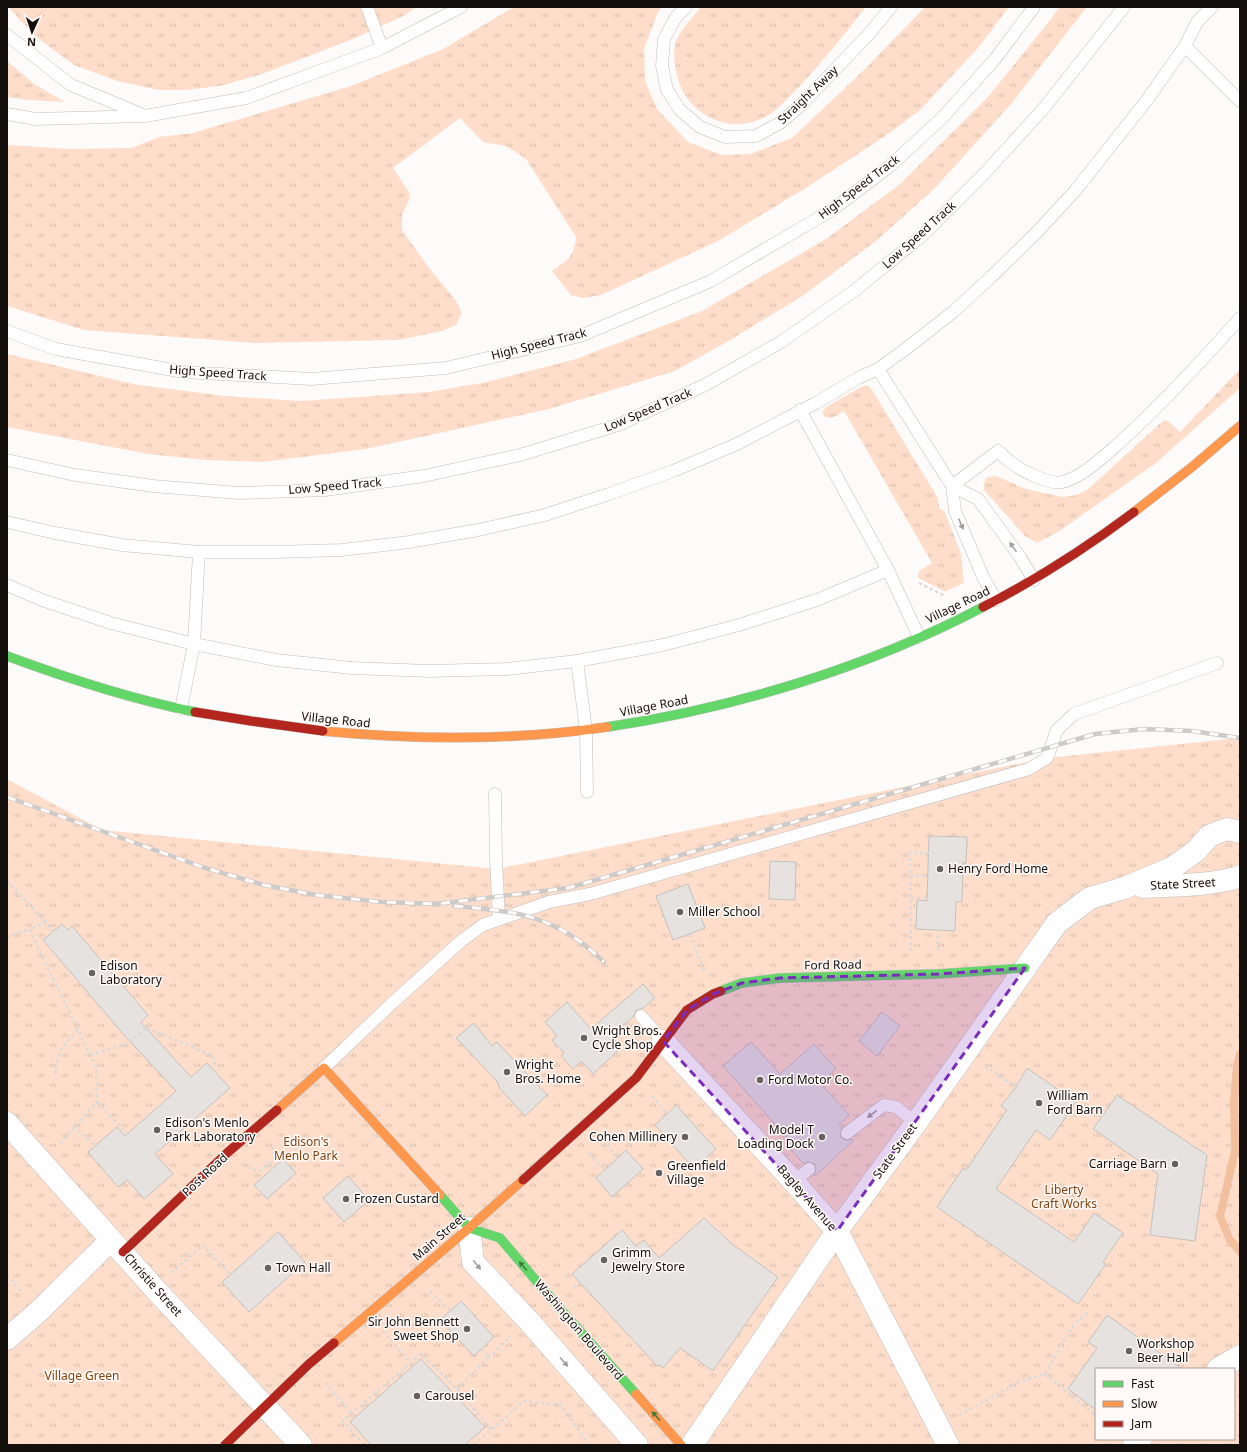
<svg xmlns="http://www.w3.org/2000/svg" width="1247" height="1452" font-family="'Noto Sans',sans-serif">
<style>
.grass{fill:url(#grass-tufts);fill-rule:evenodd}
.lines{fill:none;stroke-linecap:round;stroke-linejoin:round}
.stream{stroke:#f3c09f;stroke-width:8}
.building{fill:#e5e2df;stroke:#c4c1bf}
.lane-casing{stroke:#c1bebc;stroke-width:13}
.street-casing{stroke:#c1bebc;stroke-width:23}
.fast-casing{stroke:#c1bebc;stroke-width:10}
.slow-casing{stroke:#c1bebc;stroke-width:10}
.jam-casing{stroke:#c1bebc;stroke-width:10}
.path{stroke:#dadada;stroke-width:2.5;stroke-dasharray:3 3;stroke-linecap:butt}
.lane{stroke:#fffefe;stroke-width:12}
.street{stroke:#fffefe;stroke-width:22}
.fast{stroke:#63d668;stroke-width:9}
.slow{stroke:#ff974d;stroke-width:9}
.jam{stroke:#b3261e;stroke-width:9}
.rail-casing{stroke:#cccbca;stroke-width:4.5}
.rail{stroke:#fffaf7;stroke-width:3;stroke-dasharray:9;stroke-linecap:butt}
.oneway{fill:#a19e9e}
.oneway2{fill:#3f7c3f}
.marked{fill:#7b2cbf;fill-opacity:0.2;stroke:#7b2cbf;stroke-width:3;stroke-dasharray:8 5;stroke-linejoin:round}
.poi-dot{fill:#656260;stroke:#fffaf7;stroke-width:1.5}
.labels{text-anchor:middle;stroke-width:3;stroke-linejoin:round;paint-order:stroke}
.street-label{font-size:12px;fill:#130f0d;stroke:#fffaf7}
.poi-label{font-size:12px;fill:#130f0d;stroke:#fffaf7;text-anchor:start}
.park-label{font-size:12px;fill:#84420d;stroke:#fffaf7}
</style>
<defs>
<pattern id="grass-tufts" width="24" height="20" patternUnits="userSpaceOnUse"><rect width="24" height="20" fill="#fedeca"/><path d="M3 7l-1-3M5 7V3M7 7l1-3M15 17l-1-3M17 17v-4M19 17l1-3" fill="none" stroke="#d9bdac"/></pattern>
</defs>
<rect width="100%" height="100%" fill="#fdfbf9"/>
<g class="grass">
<polygon points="8,7 417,7 403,16 353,39 262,74 220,86 185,90 159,90 117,81 74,65 35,36"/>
<path d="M 514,7 L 662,7 L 658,12 L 644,49 L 645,81 L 657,109 L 688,142 L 722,155 L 750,154 L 792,138 L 865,69 L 925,7 L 1009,7 L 978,48 L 919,111 L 888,134 L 809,186 L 720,240 L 601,295 L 583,298 L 571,295 L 552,271 C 568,260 574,257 576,237 L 526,159 L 506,146 L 483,142 L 460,118 L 393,168 L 410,194 L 409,200 L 402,215 L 402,230 L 429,268 L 456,301 L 462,313 L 456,325 L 442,331 L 399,340 L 254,343 L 84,330 L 7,306 L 7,145 L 70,149 L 131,148 L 159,137 L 193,133 L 351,86 L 443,49 Z"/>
<path d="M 701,7 L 866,7 C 842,37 819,67 791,95 C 782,104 773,114 761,119 C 723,135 683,111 676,71 C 674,62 673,51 676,41 C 681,29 693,17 701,7 Z"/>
<polygon points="1059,7 1087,7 1011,104 934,189 876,241 801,297 730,340 675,371 549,409 366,449 263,462 206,460 148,454 7,427 7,354 138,385 225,396 301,401 429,392 487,382 576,359 702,311 826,239 899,185 988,97 1051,19"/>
<polygon points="7,61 34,84 65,102 27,100 7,97"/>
<polygon points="1240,369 1240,388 1156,463 1058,532 1037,543 1025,536 984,490 984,483 987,477 996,476 1026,489 1062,497 1076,495 1087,490 1164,420 1168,421 1180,432"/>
<path d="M 863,386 L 868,386 L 872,390 L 938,498 L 939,508 L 945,512 L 961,554 L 964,583 L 947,591 L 944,591 L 918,578 L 919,571 L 932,563 L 844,411 C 838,414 831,421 824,416 L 823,412 L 826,407 Z"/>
<path d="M 1239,738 L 1240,738 L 1240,1445 L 7,1445 L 7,779 L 102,830 L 497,869 L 1047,758 ZM 1096,1369 L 1234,1369 L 1234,1439 L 1096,1439 Z"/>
</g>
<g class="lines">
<polyline class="stream" points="1240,1054 1237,1065 1234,1101 1235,1151 1220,1216 1230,1240 1240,1251"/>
</g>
<g class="building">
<polygon points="929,836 967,837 966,863 963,862 962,902 956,902 955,931 916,929 917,900 927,901"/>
<polygon points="770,861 796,862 795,900 769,899"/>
<polygon points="688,884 705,928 673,940 656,896"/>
<polygon points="62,924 68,930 72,926 148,1015 141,1022 191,1077 207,1063 230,1088 155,1154 173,1174 144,1199 127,1180 118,1187 88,1152 117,1127 125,1136 176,1091 124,1035 43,940"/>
<polygon points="643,984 655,998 642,1009 636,1010 634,1016 611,1036 622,1047 593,1074 581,1061 573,1069 561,1056 564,1053 552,1040 557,1036 545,1022 567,1002 591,1029"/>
<polygon points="882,1012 900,1026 877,1056 859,1041"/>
<polygon points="474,1023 492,1046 497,1042 547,1095 525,1116 500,1089 497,1081 456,1038"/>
<polygon points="751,1042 780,1074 814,1044 836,1069 820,1083 849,1115 839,1125 842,1128 840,1134 841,1137 844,1140 848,1140 852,1139 854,1140 815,1176 814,1175 816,1168 815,1164 808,1162 804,1164 786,1144 790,1141 723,1066"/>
<polygon points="1027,1068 1076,1102 1050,1140 1036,1130 996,1189 1074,1242 1094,1213 1123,1233 1103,1262 1106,1264 1078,1304 937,1207 963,1168 966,1170 1007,1110 1001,1106 1016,1087"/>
<polygon points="1117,1095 1207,1155 1195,1241 1150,1235 1158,1174 1093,1129"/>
<polygon points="676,1105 716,1149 694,1169 655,1125"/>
<polygon points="626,1150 643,1169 612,1197 596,1178"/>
<polygon points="283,1159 296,1173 267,1199 254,1185"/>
<polygon points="348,1176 369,1200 344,1222 323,1198"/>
<polygon points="704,1218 732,1244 778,1277 713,1371 680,1348 663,1368 660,1365 657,1366 572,1274 622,1230 636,1246 644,1240 659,1258"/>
<polygon points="278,1232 305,1262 249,1312 222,1282"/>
<polygon points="461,1301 494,1337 474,1356 440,1320"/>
<polygon points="1107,1315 1182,1369 1096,1369 1096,1410 1068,1389 1097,1348 1088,1342"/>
<polygon points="421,1359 485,1427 465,1445 371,1445 350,1422"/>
</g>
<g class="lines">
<defs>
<g id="lane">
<polyline points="367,7 382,48"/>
<polyline points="686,7 676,17 664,39 662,66 667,90 680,110 700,127 725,137 756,136 780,123 801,105 869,34 891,7"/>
<polyline points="7,35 71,85 141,114"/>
<polyline points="1185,46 1240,101"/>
<polyline points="7,114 36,119 145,116 246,98 382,48 461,7"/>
<polyline points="7,331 56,349 184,372 311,379 446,368 580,336 711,281 832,210 890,166 943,117 995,59 1034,7"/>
<polyline points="878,369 952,486 955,511 983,577 996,600"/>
<polyline points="800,410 888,570 919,637"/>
<polyline points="7,460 75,475 153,486 239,493 325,490 424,476 520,455 618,425 705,385 781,342 854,291 923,235 984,174 1044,108 1124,7"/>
<path d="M 952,486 L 998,451 C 1003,455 1007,460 1012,463 C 1022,471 1050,485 1062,482 C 1081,478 1103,457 1117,445 C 1161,405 1201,362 1240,318"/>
<polyline points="952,486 978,499 1020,557 1034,580"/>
<polyline points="7,522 55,533 122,545 199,552 274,552 342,550 409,542 478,530 545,515 609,494 673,471 737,444 816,403 858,378 878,369 903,351 953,312 991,277 1037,232 1075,191 1147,100 1185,46 1197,22 1212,7"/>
<polyline points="7,585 42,600 111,623 194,644 276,660 352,668 429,671 507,669 577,661 663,645 739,625 817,600 888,570"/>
<polyline points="577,661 586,730 587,792"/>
<polyline points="181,709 194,644 199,552"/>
<polyline points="495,794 496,859 499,919"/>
<polyline points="641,1016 663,1041"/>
<polyline points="324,1068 389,1006 461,941 483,925 549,902 590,894 1029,769 1047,758 1057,730 1074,714 1217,663"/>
<polyline points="847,1133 884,1105 896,1107 916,1123"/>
<polyline points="794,1182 809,1169"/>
</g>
<g id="street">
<path d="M 1143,887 C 1175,885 1207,886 1239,877 L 1240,876"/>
<polyline points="663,1041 794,1182 837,1231 948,1445"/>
<polyline points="7,1123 154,1288 301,1445"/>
<polyline points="469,1228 473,1262 528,1320 637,1445"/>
<polyline points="7,1339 38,1312 111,1240"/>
<polyline points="1218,1369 1240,1356"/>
<polyline points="692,1445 837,1231 916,1123 1057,923 1090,898 1124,888 1172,868 1196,851 1209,836 1227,829 1240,832"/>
<polyline points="1134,1445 1141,1439"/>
</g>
<g id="fast">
<path d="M 7,656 C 69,679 131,699 195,712"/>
<path d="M 607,727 C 735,708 869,667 983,607"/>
<polyline points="721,991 742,983 780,978 938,974 1025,968"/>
<polyline points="440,1195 469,1228 500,1238 555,1303 636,1394"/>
</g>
<g id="slow">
<polyline points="1134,512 1192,467 1240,426"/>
<path d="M 323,731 C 417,740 512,741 607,727"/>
<polyline points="277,1110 324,1068 440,1195"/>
<polyline points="334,1343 469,1228 523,1180"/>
<polyline points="636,1394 681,1445"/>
</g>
<g id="jam">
<path d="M 983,607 C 1036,580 1086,548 1134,512"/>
<polyline points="195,712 251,721 323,731"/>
<polyline points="523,1180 636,1078 687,1010 713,994 721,991"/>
<polyline points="123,1252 227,1153 277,1110"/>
<polyline points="225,1445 309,1364 334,1343"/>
</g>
</defs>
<use href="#lane" class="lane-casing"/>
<use href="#street" class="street-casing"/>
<use href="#fast" class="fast-casing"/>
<use href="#slow" class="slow-casing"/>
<use href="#jam" class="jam-casing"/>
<g class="path">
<polyline points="919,583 945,596"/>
<polyline points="910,876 928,875"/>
<polyline points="7,881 46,922"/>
<polyline points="911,898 927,898"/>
<polyline points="53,932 46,922 30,929 33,938 96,1067 97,1102 58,1146"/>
<polyline points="690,934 705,973"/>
<polyline points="7,937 30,929"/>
<polyline points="938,950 938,930"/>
<polyline points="911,951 910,853 934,853"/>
<polyline points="147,1028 211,1055 216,1061 212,1068"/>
<polyline points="90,1055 127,1044 147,1028 139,1024"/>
<polyline points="985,1066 1016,1087"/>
<polyline points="55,1074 60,1051 77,1030"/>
<polyline points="652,1096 667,1114"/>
<polyline points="97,1102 127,1134"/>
<polyline points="74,1126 95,1146"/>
<polyline points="603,1140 618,1158"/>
<polyline points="589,1153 605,1170"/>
<polyline points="248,1167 252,1169 260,1171 275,1159 272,1146"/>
<polyline points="171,1273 203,1245 231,1275"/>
<polyline points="7,1275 23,1294"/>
<polyline points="574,1288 579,1283"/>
<polyline points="430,1292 451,1311"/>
<polyline points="383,1331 410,1362"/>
<polyline points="482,1348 488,1358 511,1336"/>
<polyline points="1045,1374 1096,1416"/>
<polyline points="326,1383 352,1414"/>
<polyline points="457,1389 488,1358"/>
<polyline points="959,1415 1021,1381 1045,1374 1072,1327 1089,1311"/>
<polyline points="364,1445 343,1421 421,1354 457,1389 492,1430"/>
<polyline points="474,1445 524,1401 561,1405 589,1445"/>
</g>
<use href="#lane" class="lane"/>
<use href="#street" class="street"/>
<use href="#fast" class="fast"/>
<use href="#slow" class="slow"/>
<use href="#jam" class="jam"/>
<defs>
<g id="rail">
<polyline points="7,797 205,868 264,885 316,895 381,902 436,904 568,888 1095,734 1144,729 1192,731 1240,738"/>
<path d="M 454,906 C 499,910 537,912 575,938 C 586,945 595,954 604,962"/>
</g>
</defs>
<use href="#rail" class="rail-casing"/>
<use href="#rail" class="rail"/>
</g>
<defs><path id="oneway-solid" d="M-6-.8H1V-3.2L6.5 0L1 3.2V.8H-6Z"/></defs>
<g class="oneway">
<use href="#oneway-solid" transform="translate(961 524) rotate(67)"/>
<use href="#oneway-solid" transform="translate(1013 547) rotate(-126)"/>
<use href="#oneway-solid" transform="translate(872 1114) rotate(143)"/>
<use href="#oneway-solid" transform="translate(477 1265) rotate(51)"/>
<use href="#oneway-solid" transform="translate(564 1362) rotate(49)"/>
</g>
<g class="oneway2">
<use href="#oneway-solid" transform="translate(523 1266) rotate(-130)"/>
<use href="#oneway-solid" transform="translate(656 1416) rotate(-132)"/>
</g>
<path class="marked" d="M 1025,968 L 837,1231 L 663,1041 L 687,1010 L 713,994 L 742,983 L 780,978 L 938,974 Z"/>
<g class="poi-dot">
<circle cx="940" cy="869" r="4"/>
<circle cx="680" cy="912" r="4"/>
<circle cx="92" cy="973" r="4"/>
<circle cx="584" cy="1038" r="4"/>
<circle cx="507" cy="1072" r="4"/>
<circle cx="760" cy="1080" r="4"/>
<circle cx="1039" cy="1103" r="4"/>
<circle cx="157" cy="1130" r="4"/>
<circle cx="685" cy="1137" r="4"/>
<circle cx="822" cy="1137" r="4"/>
<circle cx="1175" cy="1164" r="4"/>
<circle cx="659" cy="1173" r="4"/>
<circle cx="346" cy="1199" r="4"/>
<circle cx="604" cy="1260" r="4"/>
<circle cx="268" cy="1268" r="4"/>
<circle cx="467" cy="1329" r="4"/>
<circle cx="1129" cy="1351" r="4"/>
<circle cx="417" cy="1396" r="4"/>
</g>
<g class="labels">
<g class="street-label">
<text transform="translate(808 95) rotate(-44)" y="4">Straight Away</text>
<text transform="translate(859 187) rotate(-37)" y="4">High Speed Track</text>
<text transform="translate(919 235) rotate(-42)" y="4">Low Speed Track</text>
<text transform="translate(539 344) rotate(-14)" y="4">High Speed Track</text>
<text transform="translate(218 373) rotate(4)" y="4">High Speed Track</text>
<text transform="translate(648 410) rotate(-23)" y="4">Low Speed Track</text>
<text transform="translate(335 486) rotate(-5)" y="4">Low Speed Track</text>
<text transform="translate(958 605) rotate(-26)" y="4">Village Road</text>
<text transform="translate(654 706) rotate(-11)" y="4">Village Road</text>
<text transform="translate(336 720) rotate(6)" y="4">Village Road</text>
<text transform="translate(1183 884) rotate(-3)" y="4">State Street</text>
<text transform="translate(833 965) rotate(-1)" y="4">Ford Road</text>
<text transform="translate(895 1151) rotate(-54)" y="4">State Street</text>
<text transform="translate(205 1175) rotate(-43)" y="4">Post Road</text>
<text transform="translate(807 1198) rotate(49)" y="4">Bagley Avenue</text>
<text transform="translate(439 1237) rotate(-41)" y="4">Main Street</text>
<text transform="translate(153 1285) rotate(48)" y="4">Christie Street</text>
<text transform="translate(579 1330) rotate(49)" y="4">Washington Boulevard</text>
</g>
<g class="poi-label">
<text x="948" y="873">Henry Ford Home</text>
<text x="688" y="916">Miller School</text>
<text x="100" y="970">Edison<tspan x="100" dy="14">Laboratory</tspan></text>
<text x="592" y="1035">Wright Bros.<tspan x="592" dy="14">Cycle Shop</tspan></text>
<text x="515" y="1069">Wright<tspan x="515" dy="14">Bros. Home</tspan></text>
<text x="768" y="1084">Ford Motor Co.</text>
<text x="1047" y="1100">William<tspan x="1047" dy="14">Ford Barn</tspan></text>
<text x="165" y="1127">Edison's Menlo<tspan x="165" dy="14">Park Laboratory</tspan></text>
<text x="814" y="1134" text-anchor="end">Model T<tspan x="814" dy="14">Loading Dock</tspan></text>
<text x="677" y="1141" text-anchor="end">Cohen Millinery</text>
<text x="1167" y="1168" text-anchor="end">Carriage Barn</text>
<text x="667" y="1170">Greenfield<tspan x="667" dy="14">Village</tspan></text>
<text x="354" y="1203">Frozen Custard</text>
<text x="612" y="1257">Grimm<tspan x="612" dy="14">Jewelry Store</tspan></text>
<text x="276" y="1272">Town Hall</text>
<text x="459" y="1326" text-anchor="end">Sir John Bennett<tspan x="459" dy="14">Sweet Shop</tspan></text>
<text x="1137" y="1348">Workshop<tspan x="1137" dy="14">Beer Hall</tspan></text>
<text x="425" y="1400">Carousel</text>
</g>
<g class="park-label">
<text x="306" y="1146">Edison's<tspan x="306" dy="14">Menlo Park</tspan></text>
<text x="1064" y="1194">Liberty<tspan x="1064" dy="14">Craft Works</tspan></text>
<text x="82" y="1380">Village Green</text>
</g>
</g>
<rect width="1247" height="1452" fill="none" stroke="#130f0d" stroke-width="16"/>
<rect x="1095" y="1368" width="140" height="72" fill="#fffaf7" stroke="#a19c99"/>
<rect x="1103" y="1381" width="20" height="6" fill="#63d668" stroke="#a19c99"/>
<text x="1131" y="1388" font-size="12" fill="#130f0d">Fast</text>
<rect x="1103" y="1401" width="20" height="6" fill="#ff974d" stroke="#a19c99"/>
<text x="1131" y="1408" font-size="12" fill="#130f0d">Slow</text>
<rect x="1103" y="1421" width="20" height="6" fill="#b3261e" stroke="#a19c99"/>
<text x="1131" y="1428" font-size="12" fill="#130f0d">Jam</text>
<g transform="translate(32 32) rotate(183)" stroke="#fffaf7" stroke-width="3" paint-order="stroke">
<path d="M0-3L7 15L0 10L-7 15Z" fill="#130f0d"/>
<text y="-6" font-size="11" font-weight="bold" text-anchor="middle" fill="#130f0d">N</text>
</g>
</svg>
